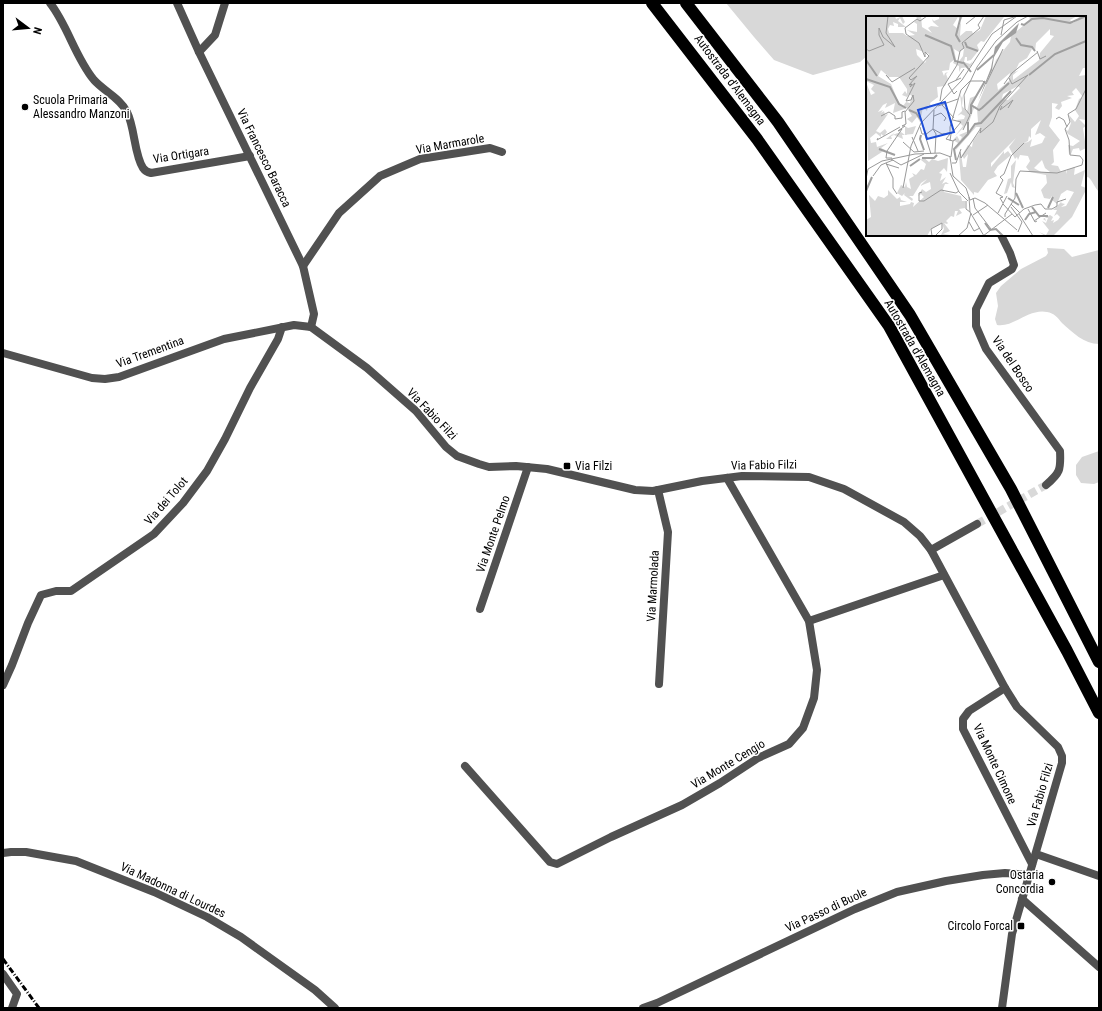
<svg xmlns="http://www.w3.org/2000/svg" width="1102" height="1011" font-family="'Roboto Condensed',sans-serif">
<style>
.green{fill:#d8d8d8}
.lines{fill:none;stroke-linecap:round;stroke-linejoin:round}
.street-tunnel{stroke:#d9d9d9;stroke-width:8;stroke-dasharray:8 4;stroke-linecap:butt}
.street{stroke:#515151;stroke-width:8}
.highway{stroke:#000;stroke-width:12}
.rail{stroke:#000;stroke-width:3;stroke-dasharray:6 2 1 2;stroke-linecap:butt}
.poi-dot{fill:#000;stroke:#fff;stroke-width:1.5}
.labels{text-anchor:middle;stroke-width:3;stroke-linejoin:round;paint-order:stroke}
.street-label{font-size:12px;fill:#000;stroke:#fff}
.poi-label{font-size:12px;fill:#000;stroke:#fff;text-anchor:start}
.inset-river{fill:none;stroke:#9f9f9f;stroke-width:2}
.inset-road{fill:none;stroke:#999;stroke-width:1}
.view{fill:#1d4ed8;fill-opacity:0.15;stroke:#1d4ed8;stroke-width:2}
.inset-edge{fill:none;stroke:#000;stroke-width:2}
</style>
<rect width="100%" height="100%" fill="#fff"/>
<g class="green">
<path d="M 726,3 L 1099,3 L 1099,192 C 1094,187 1093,181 1088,177 L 1085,178 L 1085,17 L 867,17 L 867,56 L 860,62 L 813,75 L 774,60 L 754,37 Z"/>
<path d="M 1047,248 L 1064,249 L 1072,257 L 1099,250 L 1099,344 C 1084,344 1072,332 1062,323 C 1058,318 1054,313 1047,312 C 1029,308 1013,328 997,325 L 995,319 L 998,306 L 996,293 L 1001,286 L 1021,269 L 1046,256 L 1048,253 Z"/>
<polygon points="1099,451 1099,482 1094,484 1081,483 1076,475 1076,465 1082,457"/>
</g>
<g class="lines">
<polyline class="street-tunnel" points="977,524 1046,485"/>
<g class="street">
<path d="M 50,3 C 68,26 75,57 94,80 C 105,92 120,98 127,112 C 135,128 134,154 143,168 C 145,171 147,172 151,173 L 250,156"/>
<polyline points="177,3 199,52 303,266 314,314 311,327"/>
<polyline points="199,52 215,35 225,3"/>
<path d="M 1001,235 L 1010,253 L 1014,265 L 1012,269 L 989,283 L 976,309 L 976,326 L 986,349 L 1060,451 C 1061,470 1060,473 1046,485"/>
<polyline points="303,266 339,213 380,176 420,159 490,148 502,152"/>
<polyline points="3,353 92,378 105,379 119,377 224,339 294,325 311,327 367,368 416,411 446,447 457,456 479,464 489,467 516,466 547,469 635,490 653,491 702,481 742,476 809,477 844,489 904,522 920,536 931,550 1005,688 1017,707 1058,747 1062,756 1062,763 1012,934 1002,1008"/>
<polyline points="658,490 668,532 659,684"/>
<polyline points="931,550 977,524"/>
<polyline points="480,609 528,467"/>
<polyline points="809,621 944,575"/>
<polyline points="3,685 12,665 28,623 41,595 56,591 71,591 154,534 183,503 207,471 225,439 250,388 278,339 282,327"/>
<polyline points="1005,688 969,711 963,719 963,729 1032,864"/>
<polyline points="465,766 550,862 557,864 611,837 682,805 720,783 758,758 789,744 803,728 814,698 817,670 809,621 727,478"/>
<polyline points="3,853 11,852 26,852 76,861 154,892 207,917 241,937 315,990 335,1008"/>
<polyline points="1036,854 1099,876"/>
<polyline points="1022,899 1099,967"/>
<polyline points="3,974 17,994 12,1008"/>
<polyline points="643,1008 657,1003 855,909 897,892 946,881 983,875 1005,873 1029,875"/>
</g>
<g class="highway">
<polyline points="652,3 757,139 889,326 1067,651 1099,713"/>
<polyline points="686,3 778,122 910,315 1011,489 1099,662"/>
</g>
<polyline class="rail" points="3,959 39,1008"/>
</g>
<g class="poi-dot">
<circle cx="25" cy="107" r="4"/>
<rect x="563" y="462" width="8" height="8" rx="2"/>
<circle cx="1052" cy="882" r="4"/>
<rect x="1017" y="922" width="8" height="8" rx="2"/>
</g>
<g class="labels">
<g class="street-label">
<text transform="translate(730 80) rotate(53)" y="4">Autostrada d'Alemagna</text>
<text transform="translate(450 144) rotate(-10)" y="4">Via Marmarole</text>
<text transform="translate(181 155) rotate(-9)" y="4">Via Ortigara</text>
<text transform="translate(264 158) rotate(64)" y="4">Via Francesco Baracca</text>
<text transform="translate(915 348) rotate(60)" y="4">Autostrada d'Alemagna</text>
<text transform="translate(150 352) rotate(-20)" y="4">Via Trementina</text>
<text transform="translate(1013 364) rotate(56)" y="4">Via del Bosco</text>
<text transform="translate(432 414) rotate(46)" y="4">Via Fabio Filzi</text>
<text transform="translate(764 465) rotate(-1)" y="4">Via Fabio Filzi</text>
<text transform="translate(166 501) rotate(-49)" y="4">Via dei Tolot</text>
<text transform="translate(493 534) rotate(-71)" y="4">Via Monte Pelmo</text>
<text transform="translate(653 586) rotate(-87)" y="4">Via Marmolada</text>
<text transform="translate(728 764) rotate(-31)" y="4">Via Monte Cengio</text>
<text transform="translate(995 764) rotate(65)" y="4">Via Monte Cimone</text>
<text transform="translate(1040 795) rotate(-74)" y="4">Via Fabio Filzi</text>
<text transform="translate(173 890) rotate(25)" y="4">Via Madonna di Lourdes</text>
<text transform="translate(826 910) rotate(-25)" y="4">Via Passo di Buole</text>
</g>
<g class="poi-label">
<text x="33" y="104">Scuola Primaria<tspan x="33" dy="14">Alessandro Manzoni</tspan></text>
<text x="575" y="470">Via Filzi</text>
<text x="1044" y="879" text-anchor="end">Ostaria<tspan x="1044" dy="14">Concordia</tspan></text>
<text x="1013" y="930" text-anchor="end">Circolo Forcal</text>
</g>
</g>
<g transform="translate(866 16)">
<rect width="220" height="220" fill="#fff"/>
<path d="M 0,0 L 29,0 L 30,3 L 36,0 L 39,6 L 37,8 L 34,2 L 32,5 L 40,11 L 32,11 L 32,8 L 27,6 L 28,10 L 24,9 L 22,13 L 23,17 L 37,17 L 41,20 L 49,19 L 41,14 L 51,16 L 51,8 L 48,6 L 51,3 L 50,0 L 55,0 L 56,11 L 66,17 L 62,12 L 65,10 L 73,11 L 67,6 L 66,3 L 68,5 L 73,3 L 73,0 L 97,0 L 95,4 L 92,1 L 87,9 L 92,13 L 95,6 L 94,20 L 100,15 L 106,15 L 107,18 L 114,14 L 120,0 L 138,1 L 118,26 L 115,25 L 111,29 L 113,34 L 105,44 L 101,45 L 101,41 L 99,41 L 98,46 L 104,48 L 107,45 L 104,51 L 95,52 L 93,56 L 93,50 L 87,47 L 89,43 L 84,47 L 83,54 L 76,55 L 78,60 L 79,57 L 82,56 L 80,58 L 82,63 L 79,70 L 71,71 L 72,81 L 64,87 L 65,91 L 62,89 L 61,95 L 57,91 L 54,106 L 51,101 L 46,107 L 41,103 L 46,100 L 41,92 L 27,97 L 29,87 L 19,92 L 21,87 L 17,89 L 12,96 L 17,94 L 15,97 L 18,95 L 19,99 L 22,98 L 10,115 L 14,117 L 19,113 L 21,116 L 18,120 L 15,118 L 15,121 L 10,117 L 4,122 L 5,127 L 10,126 L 11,131 L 22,127 L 15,132 L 19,134 L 2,145 L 0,66 L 5,79 L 9,77 L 5,73 L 8,69 L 0,65 L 0,34 L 3,35 L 12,30 L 3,35 L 0,33 ZM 98,32 L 97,40 L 91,48 L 88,33 L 93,36 ZM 50,33 L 63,38 L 59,47 L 51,39 ZM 15,54 L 23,61 L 33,61 L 41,73 L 41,78 L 39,75 L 36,79 L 41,81 L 43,78 L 46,80 L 44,87 L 40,86 L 37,90 L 33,87 L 25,68 L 12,60 ZM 163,0 L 211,0 L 204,4 L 207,7 L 212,4 L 213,0 L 220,0 L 220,19 L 215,19 L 220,19 L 220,52 L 217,52 L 213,60 L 220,59 L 220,104 L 213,103 L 220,110 L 217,112 L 220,132 L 214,135 L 213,132 L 207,133 L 205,138 L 200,138 L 203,138 L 202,129 L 207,130 L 214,125 L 202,118 L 199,113 L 202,115 L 205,107 L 203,99 L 209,106 L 213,100 L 209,94 L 213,83 L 217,81 L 210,72 L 206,76 L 208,79 L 201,80 L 206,82 L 195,86 L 196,90 L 193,94 L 189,92 L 192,88 L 186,87 L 186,101 L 183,110 L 194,124 L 187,134 L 188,146 L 185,149 L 192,150 L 195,156 L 200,154 L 201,158 L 201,154 L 209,151 L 208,159 L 219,154 L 215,170 L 220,172 L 220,174 L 206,201 L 187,220 L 179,220 L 173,216 L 180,219 L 183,214 L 176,205 L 180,207 L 182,202 L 179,202 L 180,205 L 177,203 L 184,199 L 187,201 L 185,205 L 188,204 L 187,207 L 192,204 L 194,201 L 191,198 L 188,200 L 191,194 L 187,194 L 197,184 L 195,187 L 199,188 L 195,191 L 200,190 L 208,176 L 201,174 L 195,178 L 191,188 L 186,184 L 186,180 L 184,183 L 178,182 L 175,174 L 181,167 L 180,159 L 164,156 L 160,151 L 164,145 L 162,140 L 154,139 L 152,144 L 151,141 L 149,143 L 143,131 L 150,122 L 125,147 L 125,151 L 138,135 L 138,138 L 142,135 L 145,139 L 132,150 L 128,156 L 131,160 L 122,164 L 112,177 L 108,176 L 108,179 L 95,164 L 93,140 L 95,138 L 97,151 L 100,151 L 102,138 L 98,143 L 96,139 L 102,129 L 106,131 L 107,125 L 116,112 L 113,114 L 114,111 L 110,111 L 89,135 L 92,127 L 87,124 L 91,120 L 94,125 L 96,121 L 93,119 L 105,114 L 112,106 L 111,93 L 108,92 L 103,106 L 89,120 L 97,110 L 91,104 L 98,103 L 99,100 L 95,98 L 91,100 L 96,95 L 94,78 L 96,82 L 97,79 L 96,90 L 101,96 L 104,82 L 112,79 L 106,89 L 111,91 L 130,44 L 144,26 L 145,20 L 164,4 ZM 184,13 L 184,19 L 188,20 L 174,37 L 173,44 L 147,64 L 147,59 L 153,54 L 149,56 L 153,47 L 161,42 L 166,33 L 169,36 L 170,27 ZM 144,57 L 143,65 L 132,74 L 131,68 ZM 152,70 L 154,72 L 142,84 L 137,83 L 135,86 L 137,78 ZM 175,104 L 169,119 L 174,117 L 181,122 L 179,121 L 176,127 L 164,131 L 166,123 L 162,126 L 158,127 L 162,125 L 163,120 L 165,122 L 165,113 ZM 176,144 L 179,152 L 184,156 L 175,156 L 168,152 ZM 39,110 L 42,112 L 50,110 L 47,118 L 36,119 L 37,123 L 28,119 L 25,120 L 26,123 L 20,123 L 29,116 L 26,119 L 35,116 L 39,119 ZM 57,141 L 63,146 L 66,143 L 72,145 L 82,142 L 81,156 L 78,152 L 73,157 L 76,158 L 74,165 L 80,161 L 76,168 L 80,166 L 83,168 L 79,168 L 77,173 L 78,176 L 95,180 L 96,185 L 99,185 L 99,192 L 93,193 L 96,197 L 90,200 L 92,195 L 89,195 L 88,201 L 85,200 L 80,205 L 82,207 L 81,208 L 78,207 L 84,215 L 77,218 L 84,218 L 75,219 L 78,213 L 76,207 L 65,213 L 61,220 L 0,220 L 0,204 L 5,201 L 3,179 L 9,185 L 12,180 L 18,182 L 22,179 L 22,174 L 31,183 L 34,181 L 35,184 L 41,186 L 34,186 L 34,190 L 44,188 L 45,186 L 48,187 L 47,191 L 58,181 L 55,178 L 52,180 L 56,173 L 60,176 L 65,173 L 64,166 L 54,170 L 61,163 L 55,167 L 47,180 L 43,180 L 47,183 L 46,185 L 38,179 L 39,177 L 36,180 L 31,177 L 35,169 L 39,171 L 40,166 L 41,171 L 45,173 L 43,163 L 48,160 L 46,157 L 50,159 L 55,153 L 58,154 L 60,148 L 55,144 ZM 150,144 L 147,167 L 149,172 L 146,171 L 145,166 L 141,177 L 138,178 L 142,163 L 145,162 L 145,150 Z" fill="#d8d8d8" fill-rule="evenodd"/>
<path d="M 153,7 L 150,17 L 137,26 L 128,41 L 126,54 L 112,85 L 125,52 L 129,31 Z" fill="#9f9f9f"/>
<path class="inset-river" d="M 155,8 L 158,9 L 166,3 L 177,2 L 204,7 L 220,0M 59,19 L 85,30 L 89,45 L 97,47M 150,22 L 155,29 L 166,31 L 169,35M 94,26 L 90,19 L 95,0M 99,26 L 101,31 L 112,35M 0,44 L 11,60M 97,46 L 105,56M 111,54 L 128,39M 163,59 L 189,38 L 220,25M 0,63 L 24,71 L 33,88 L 40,92M 105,89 L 113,94 L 116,92 L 143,67M 43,94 L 50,97 L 55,104M 105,98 L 105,89 L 119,65M 102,118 L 109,108 L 115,107 L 145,75M 55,119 L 54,123 L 58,134M 13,133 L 29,139M 56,142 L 68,142 L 71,139M 90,144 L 88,133 L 102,118 L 102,106M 44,150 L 54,143M 0,175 L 6,161M 150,177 L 157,192M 142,182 L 153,189M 166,191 L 173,200 L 182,200M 182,192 L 187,181M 159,204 L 163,198 L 170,196M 119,207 L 124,214 L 130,213 L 137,220"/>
<path class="inset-road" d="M 100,8 L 110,0M 135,19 L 138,4 L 148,1M 0,33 L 3,35 L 18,29 L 13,19 L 13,12 L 17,21 L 29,31 L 20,17 L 22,0M 171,35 L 174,43 L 180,40M 23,62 L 20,59 L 26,66 L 49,52M 90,64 L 98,53M 82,68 L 95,62M 82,68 L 88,78 L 91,75M 138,68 L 146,57 L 172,36M 74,85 L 76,73 L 91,49 L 94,35 L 98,32 L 96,27 L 114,12 L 112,9 L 118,0M 76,89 L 88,102M 72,90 L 92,83M 136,90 L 134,94 L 147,84 L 142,92M 15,100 L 23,96 L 29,100 L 29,103 L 36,102 L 36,96 L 39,95M 68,100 L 75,97 L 80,102 L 78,105M 190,103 L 193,101 L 198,104 L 201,111M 54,111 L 56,118 L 61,118M 67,113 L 68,94M 67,113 L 70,118 L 69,137M 67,113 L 76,118 L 84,117M 97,114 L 104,99 L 99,93 L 98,79 L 111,51 L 130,25 L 151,6 L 162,0M 46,121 L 52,135M 12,122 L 11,124 L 34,111M 84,125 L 85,118 L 95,106 L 87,104M 87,125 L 80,123 L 84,118 L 84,111 L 95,74 L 104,65 L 117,65 L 120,68 L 137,33M 37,126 L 48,136 L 58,135M 94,136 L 95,142 L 115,112 L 114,117 L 127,106 L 134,90 L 162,59 L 146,68 L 143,62M 65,138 L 59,119 L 67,113M 84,141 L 87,160 L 100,172 L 104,184 L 109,182 L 119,187 L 151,214M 26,142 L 20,142 L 21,135 L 36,113 L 32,115 L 39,110 L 36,110 L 40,108 L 39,96 L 48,85 L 47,79 L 45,84 L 40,85 L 49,67 L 44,71 L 46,68 L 43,69 L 51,60 L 45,64 L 43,62 L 63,40 L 59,36 L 59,41 L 53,27 L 40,18 L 39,12 L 51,3 L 54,5 L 61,0M 25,143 L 35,149 L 58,138M 20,147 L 27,162 L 27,172 L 31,178M 86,147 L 90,147 L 95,133M 20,148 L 33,152M 84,157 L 93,176M 7,160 L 15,149 L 27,144M 0,163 L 2,153 L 16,145 L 49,138 L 74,137 L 85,141 L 87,125 L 90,123M 37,172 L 45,130 L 55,107 L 96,64 L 126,18 L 151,0M 56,176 L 53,177 L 53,185 L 58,185 L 75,174 L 90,177 L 93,175M 93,176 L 102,185M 103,181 L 104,196M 107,182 L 109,192 L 125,213M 100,185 L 100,193 L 104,196M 137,187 L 134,182 L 137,181 L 130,177 L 137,164 L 134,161 L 138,158 L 145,140 L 158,127M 137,188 L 149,201 L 158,193 L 169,189 L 175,188 L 179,193M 145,188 L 154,197M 145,191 L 156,206 L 152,216M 162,193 L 169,206 L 171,205M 179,193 L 186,193 L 191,190 L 191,186 L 200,183M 104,196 L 118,220M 132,197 L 141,180M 153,198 L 167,220M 107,199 L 122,189M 139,201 L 139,198 L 149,182 L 150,163 L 154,155 L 191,157 L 216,149 L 217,144 L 214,140 L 204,139 L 203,124 L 199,113 L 204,106 L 202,98 L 210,93 L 220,73M 168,205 L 180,197M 103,206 L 108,215 L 114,212M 66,220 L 65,213 L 76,207 L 76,213 L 69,220M 92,220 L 101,212 L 105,197M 117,220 L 146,198"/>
<path class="view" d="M 79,86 L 88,116 L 61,123 L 52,94 Z"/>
<rect width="220" height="220" class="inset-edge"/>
</g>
<rect width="1102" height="1011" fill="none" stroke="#000000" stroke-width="8"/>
<g transform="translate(28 28) rotate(106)" stroke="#ffffff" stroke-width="3" paint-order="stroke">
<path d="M0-3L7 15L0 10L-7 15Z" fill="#000000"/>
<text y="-6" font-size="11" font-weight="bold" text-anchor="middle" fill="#000000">N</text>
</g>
</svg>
